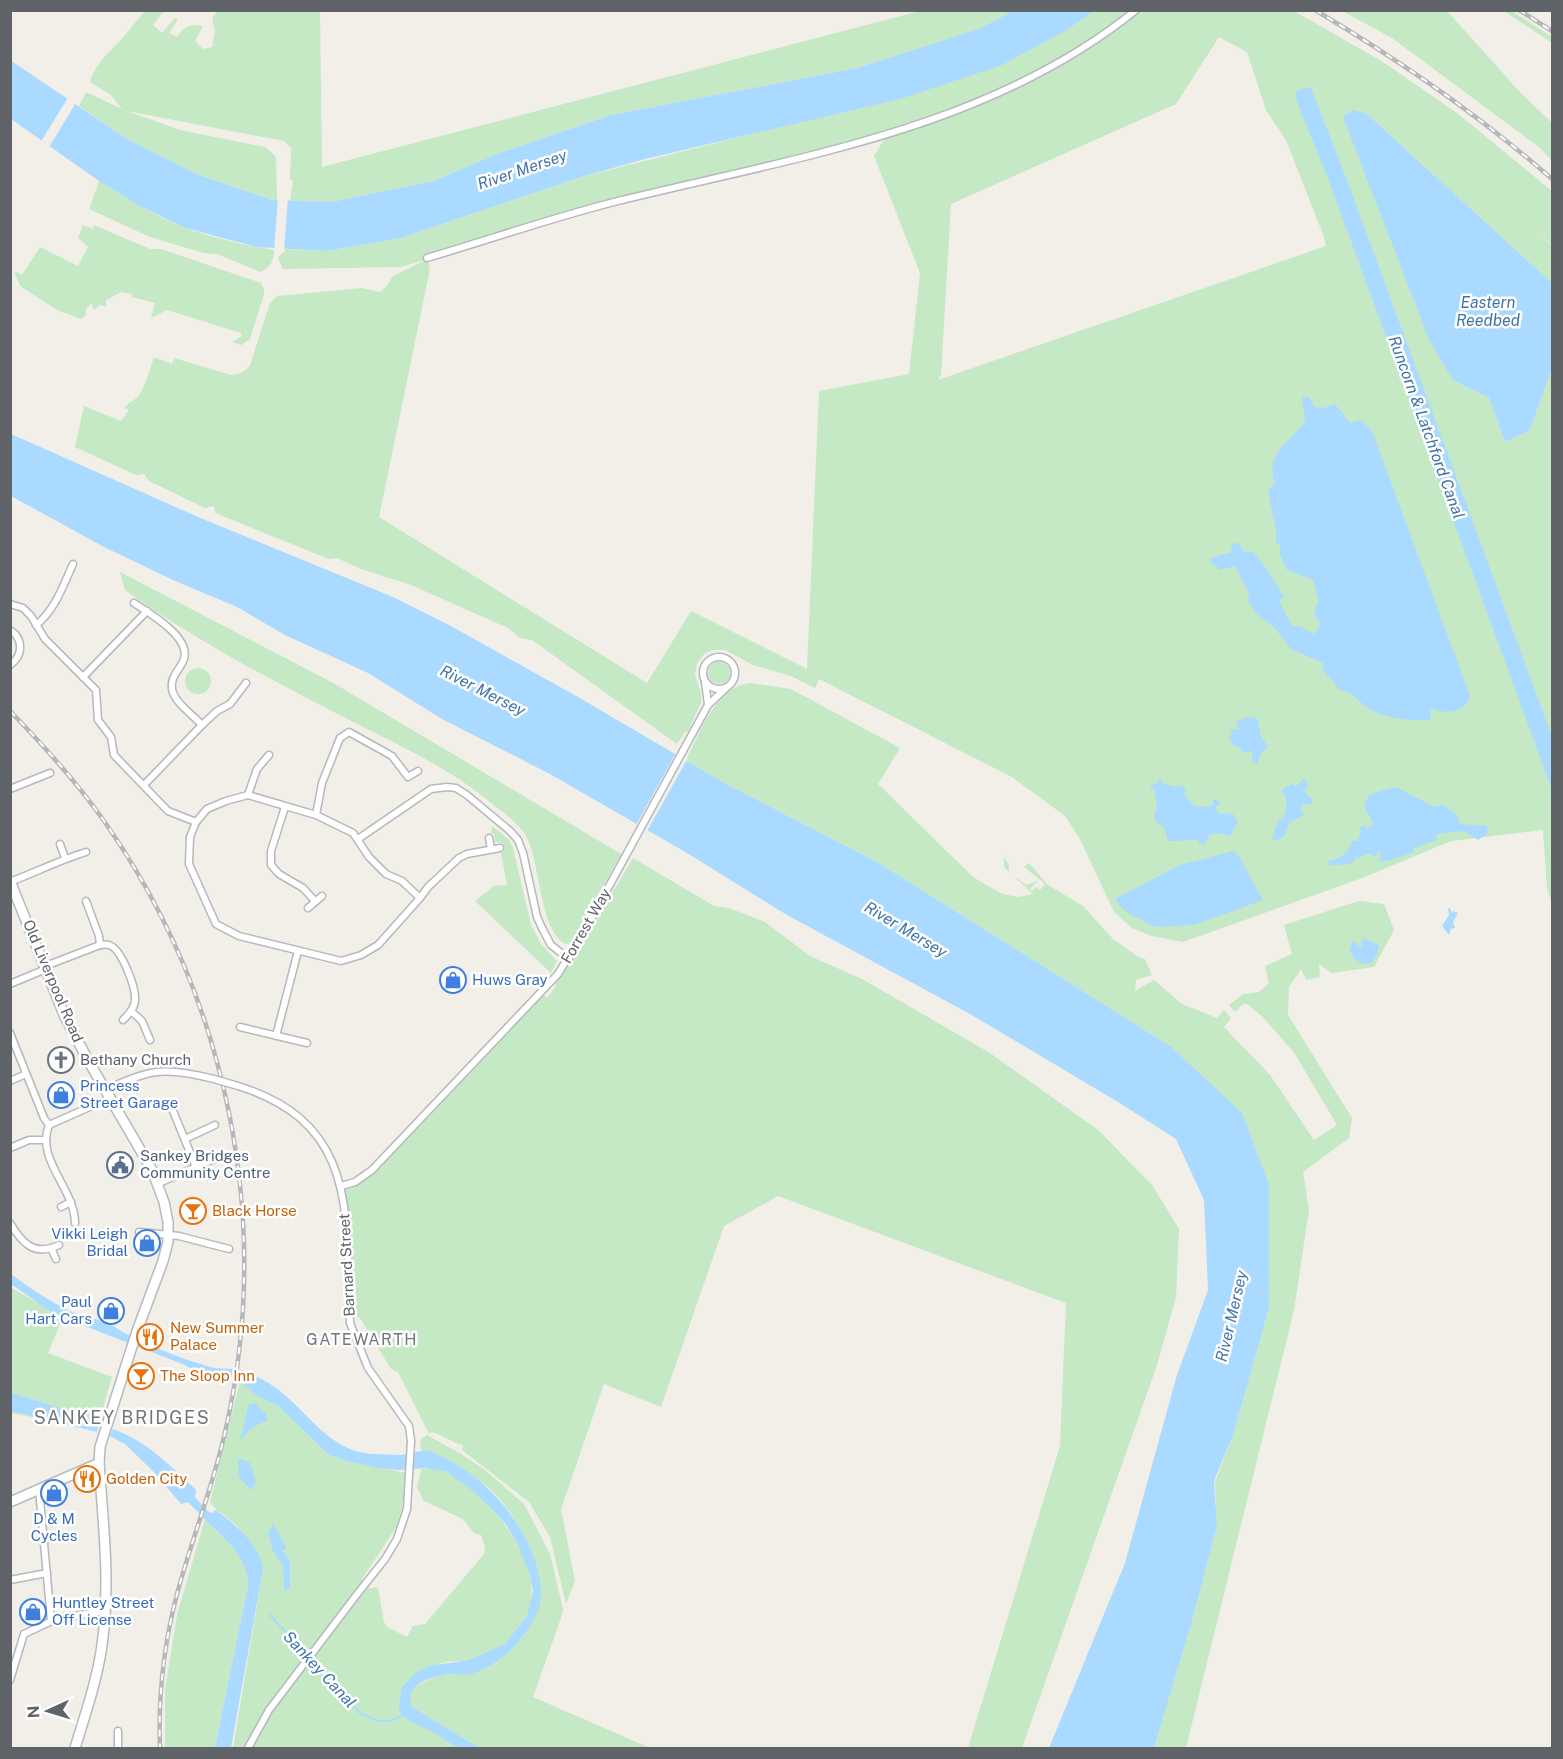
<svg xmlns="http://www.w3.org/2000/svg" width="1563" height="1759" font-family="'Public Sans',sans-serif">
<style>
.green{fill:#c5e8c5;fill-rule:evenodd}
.water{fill:#aadaff}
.pier{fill:#f1efe8}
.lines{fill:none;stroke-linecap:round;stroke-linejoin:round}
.stream{stroke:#aadaff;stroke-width:2}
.canal{stroke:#aadaff;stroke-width:8}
.street-casing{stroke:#b5b8bc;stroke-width:9}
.secondary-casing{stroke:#b6babf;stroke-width:12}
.street{stroke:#fff;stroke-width:6}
.secondary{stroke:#fff;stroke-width:9}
.rail-casing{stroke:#b6b7b8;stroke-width:4.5}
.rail{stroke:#fff;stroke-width:2;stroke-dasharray:7;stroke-linecap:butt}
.street-bridge-casing{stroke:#b5b8bc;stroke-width:9;stroke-linecap:butt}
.street-bridge{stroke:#fff;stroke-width:6}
.labels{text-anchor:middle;stroke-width:5;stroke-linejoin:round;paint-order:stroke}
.street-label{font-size:15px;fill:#5f6368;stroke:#fff}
.shop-label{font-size:15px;fill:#366cbe;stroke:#fff;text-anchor:start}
.worship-label{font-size:15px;fill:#5b616d;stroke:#fff;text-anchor:start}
.service-label{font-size:15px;fill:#4e5e75;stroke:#fff;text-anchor:start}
.food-label{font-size:15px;fill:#c56008;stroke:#fff;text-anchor:start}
.water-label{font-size:16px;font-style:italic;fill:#4174aa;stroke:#fff}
.neighbourhood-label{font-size:16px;letter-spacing:1.5px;fill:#70757a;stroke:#fff}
.quarter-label{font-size:18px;letter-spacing:1.5px;fill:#70757a;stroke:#fff}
</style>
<rect width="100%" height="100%" fill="#f1efe8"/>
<g class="green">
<path d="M 145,11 L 164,11 L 153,25 L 162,33 L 175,18 L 178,19 L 169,33 L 177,37 C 185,26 189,24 203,26 L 195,41 L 203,49 L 212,47 L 215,31 L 212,18 L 218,11 L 320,11 L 322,167 L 920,11 L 1013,11 L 980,29 L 857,68 L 611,115 L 502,152 L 433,181 L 331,202 L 290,201 L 293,181 L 290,180 L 291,148 L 284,141 L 127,111 L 180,130 L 265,147 L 276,157 L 277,200 L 272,200 L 199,175 L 127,139 L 79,106 L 86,92 L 122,109 L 111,95 L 90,82 C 95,65 105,56 117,44 C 127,34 136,21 145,11 Z"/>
<path d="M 1094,11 L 1294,11 L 1383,62 L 1457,113 L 1552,191 L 1552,245 L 1530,226 L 1552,246 L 1552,283 L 1367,114 L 1453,380 L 1489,398 L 1505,442 L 1530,430 L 1552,368 L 1552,903 L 1547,888 L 1543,830 L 1451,841 L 1362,878 L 1183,942 L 1152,936 L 1132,928 L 1114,912 L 1080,839 L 1065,816 L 1012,777 L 819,679 L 815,688 L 791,676 L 753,665 L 725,650 L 713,650 L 704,654 L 697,663 L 695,675 L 701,694 L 701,703 L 688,731 L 685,732 L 677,744 L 532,640 L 520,638 L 508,628 L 411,585 L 361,569 L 337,558 L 329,559 L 215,513 L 214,506 L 205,508 L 149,481 L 144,474 L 136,475 L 75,447 L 84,406 L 121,421 L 129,410 L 124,408 C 128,402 135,401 139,395 C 146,385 150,369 154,357 L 172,364 L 174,358 L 231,375 C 240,374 245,372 250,365 L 270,303 L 277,296 L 362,288 L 380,292 L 386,287 L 393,276 L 428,259 L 430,269 L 379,517 L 647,683 L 691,611 L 807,669 L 819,391 L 909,374 L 920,273 L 874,156 L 886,136 L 617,202 L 401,267 L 283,269 L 278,258 L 286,249 L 327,251 L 401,238 L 581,177 L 802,121 L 1070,28 ZM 1219,37 L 1247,52 L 1266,110 L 1286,140 L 1324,237 L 1326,246 L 938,380 L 941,375 L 951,204 L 1176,104 Z"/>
<polygon points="1342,11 1447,11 1519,91 1552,123 1552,161 1540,148 1392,38"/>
<polygon points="1504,11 1512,11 1552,37 1552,43"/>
<path d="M 99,181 C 127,198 155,216 185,228 C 213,238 245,245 274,250 C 274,261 271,266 261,272 L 217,254 L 203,253 L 150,237 L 89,209 Z"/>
<polygon points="83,225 93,229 94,225 150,249 161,249 261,283 264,290 264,294 250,339 241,345 232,342 242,336 241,333 167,310 151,318 155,303 132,297 132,294 121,292 106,300 106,307 100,305 94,310 91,303 86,309 86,315 81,319 57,310 20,286 14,271 22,275 40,247 78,266 88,247 78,238"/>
<path d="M 120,572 L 335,684 L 621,854 L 572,942 L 566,944 C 540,933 540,864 528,840 C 521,824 503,813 490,802 C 448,767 398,745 349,720 C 272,680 196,641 125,590 Z"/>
<circle cx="719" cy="673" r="11"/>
<circle cx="198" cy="681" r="13"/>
<path d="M 750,683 L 791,689 L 900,748 L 878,784 L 971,875 C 975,879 997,891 1003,894 C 1008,896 1013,895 1018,897 L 1033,894 L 1004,867 L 1004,859 L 1008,855 L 1005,859 L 1009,865 L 1009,872 L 1026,885 L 1038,881 L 1030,889 L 1032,891 L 1036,887 L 1040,890 L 1045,884 L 1024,867 L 1029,863 L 1048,885 L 1083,906 L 1113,939 L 1137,956 L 1145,959 L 1152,975 L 1136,980 L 1135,991 L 1154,980 L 1182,1004 L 1217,1018 L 1224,1010 L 1231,1018 L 1224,1027 L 1270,1075 L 1314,1140 L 1337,1125 L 1295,1054 L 1263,1017 L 1247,1004 L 1243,1004 L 1235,1012 L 1229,1005 L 1243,994 L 1259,992 L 1269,983 L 1265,966 L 1292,954 L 1284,925 L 1359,901 L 1384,904 L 1394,930 L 1374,967 L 1331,973 L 1319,964 L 1320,977 L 1306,980 L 1301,969 L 1289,987 L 1288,1015 L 1352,1118 L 1349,1138 L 1303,1172 L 1309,1210 L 1294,1310 L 1186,1748 L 1154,1748 L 1192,1621 L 1217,1526 L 1215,1482 L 1233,1435 L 1269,1308 L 1170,1046 L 877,862 L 728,785 L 686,760 C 700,733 715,687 750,683 Z"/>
<polygon points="492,826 509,840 513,848 531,925 541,944 557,961 551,973 475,901 494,886 507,885 501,853 504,852 502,843 495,842 494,833 491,834"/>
<path d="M 633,858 L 714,906 L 729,908 L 765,922 L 810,956 L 862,979 L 990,1053 L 1098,1130 L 1152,1185 L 1179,1229 L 1176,1297 L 1157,1365 L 1022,1748 L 968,1748 L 1060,1446 L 1066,1303 L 778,1196 L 724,1226 L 661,1407 L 604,1384 L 561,1509 L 575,1581 L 566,1604 L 550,1537 L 529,1502 L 462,1450 L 463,1445 C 452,1443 443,1435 432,1432 L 429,1434 L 398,1372 L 391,1369 L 360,1318 L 349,1311 L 341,1186 L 367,1175 L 542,993 L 547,998 L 555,987 L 557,980 L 573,960 Z"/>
<polygon points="10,1287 63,1317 48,1353 112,1377 97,1429 11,1413"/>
<path d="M 240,1381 L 257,1396 L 278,1406 L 329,1455 L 347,1461 L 407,1473 L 402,1507 L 397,1526 L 362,1579 L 367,1589 L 378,1587 L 384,1622 L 387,1627 L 407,1637 L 413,1626 L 425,1624 L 484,1554 L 485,1547 L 481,1535 L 474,1533 L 463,1519 L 424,1501 L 417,1488 L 421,1469 C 448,1465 477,1490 493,1510 C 519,1541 548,1587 521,1625 C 516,1632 510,1641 503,1645 C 493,1651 480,1656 469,1660 C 461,1662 450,1660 442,1663 C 433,1666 409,1689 399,1696 L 431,1731 L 458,1748 L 233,1748 L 263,1569 L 238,1527 L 216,1509 L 210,1502 Z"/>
<path d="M 427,1435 L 461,1454 L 485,1470 L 524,1504 L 550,1554 L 563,1609 L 562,1615 L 533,1697 L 650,1748 L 480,1748 L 412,1707 L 408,1697 L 411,1689 C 423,1682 435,1676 449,1674 C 462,1673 472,1675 485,1669 C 512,1655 537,1625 541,1594 C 541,1589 539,1582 538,1576 C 531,1540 507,1499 476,1478 C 461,1467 444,1459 428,1451 L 421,1451 L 420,1440 Z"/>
<path d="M 205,1519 C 224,1539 247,1555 248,1585 L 215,1748 L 165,1748 L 165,1690 L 177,1615 Z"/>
</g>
<g class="water">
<polygon points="1013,11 1094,11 1070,28 1002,65 900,99 645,159 581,177 401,238 327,251 257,247 185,228 140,206 99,181 11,119 10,60 127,139 199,175 272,200 331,202 433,181 502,152 611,115 857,68 979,29"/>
<polygon points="1306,88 1311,88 1345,175 1552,737 1552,790 1329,181 1295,97 1296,92"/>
<polygon points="1353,110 1367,114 1552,283 1552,368 1530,430 1505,442 1489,398 1453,380 1430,342 1343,117"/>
<path d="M 1309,397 L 1315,407 L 1324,408 L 1335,404 L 1350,423 L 1361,420 L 1372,431 L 1470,696 C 1466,713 1446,714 1433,709 L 1430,710 L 1431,720 C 1412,721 1388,719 1371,710 C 1359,703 1354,692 1340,690 L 1323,670 L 1323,663 L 1291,649 L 1274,627 L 1256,613 L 1248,602 L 1249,593 L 1235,566 L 1219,570 L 1217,566 L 1212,564 L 1210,558 L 1232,552 L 1231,544 L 1239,543 L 1243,551 L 1253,552 C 1265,565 1275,581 1284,597 L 1279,601 L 1292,626 L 1300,626 L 1313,634 L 1317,631 L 1320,622 L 1314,615 L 1316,605 L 1319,602 L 1313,580 L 1287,570 L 1280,555 L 1280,545 L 1275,543 L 1277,536 L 1268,492 L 1275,482 C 1264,454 1291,441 1305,422 L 1302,398 Z"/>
<polygon points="11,434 198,517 393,597 449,625 578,697 728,785 877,862 1170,1046 1242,1113 1269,1185 1269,1308 1233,1435 1214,1481 1217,1526 1192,1621 1154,1748 1049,1748 1125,1563 1177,1375 1208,1290 1204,1200 1176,1139 1118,1102 970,1014 787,915 687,853 550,774 442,719 368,673 285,635 237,607 173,580 104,547 11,496"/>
<polygon points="1245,717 1257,718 1261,736 1268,747 1262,752 1257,764 1252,762 1252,751 1244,753 1240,748 1233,745 1229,738 1232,734 1230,729 1238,730 1237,720 1242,721"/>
<path d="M 1304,778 L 1308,785 L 1305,790 L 1307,795 L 1313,799 L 1311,804 L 1302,805 L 1300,810 L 1304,813 L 1302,816 L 1290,822 L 1284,837 L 1276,841 L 1272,839 L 1278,820 L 1283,819 C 1288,808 1289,800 1281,790 L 1292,784 L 1297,786 Z"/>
<polygon points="1160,779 1164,784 1177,787 1182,785 1186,791 1184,794 1194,806 1209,807 1213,805 1213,798 1221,803 1216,807 1218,813 1233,814 1238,822 1230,836 1216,833 1209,835 1206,843 1200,844 1198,840 1168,841 1164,827 1156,823 1154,814 1157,807 1154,789 1150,788 1151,785 1156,784"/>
<path d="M 1396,787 L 1434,807 L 1443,805 L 1457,815 L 1460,824 L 1487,826 L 1488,833 L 1478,840 L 1464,831 L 1436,834 L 1437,840 L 1414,848 L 1414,852 L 1388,861 L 1379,861 L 1381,852 L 1378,852 L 1376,856 L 1373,856 L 1371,853 L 1356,858 L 1352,863 L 1330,866 L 1328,861 C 1341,858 1348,854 1352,841 L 1357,841 L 1361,834 L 1360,827 L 1364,826 L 1366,829 L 1373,824 L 1364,805 L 1370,794 Z"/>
<path d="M 1234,851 L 1240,858 L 1263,900 L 1194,925 L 1157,927 C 1151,926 1148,924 1143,921 C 1130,914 1123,912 1115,899 L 1180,865 Z"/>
<polygon points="1448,908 1450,908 1452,913 1453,911 1458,913 1453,922 1455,928 1451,929 1449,935 1442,926 1449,915"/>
<path d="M 1364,938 L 1379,945 C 1376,969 1360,970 1349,950 L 1353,940 L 1362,949 L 1361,942 Z"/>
<path d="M 11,1274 C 30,1288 50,1302 72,1312 C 85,1317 99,1319 111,1325 C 117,1327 121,1332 127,1334 C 150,1346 182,1359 207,1366 C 217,1370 228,1368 238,1369 C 247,1371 259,1378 267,1382 C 305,1404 325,1452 374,1454 C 383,1454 392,1455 401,1455 C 409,1455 420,1450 428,1451 C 433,1451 440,1456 444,1458 C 492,1480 539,1538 541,1592 C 542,1613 526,1633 513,1648 C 502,1659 486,1670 471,1674 C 463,1676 455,1673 448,1674 C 429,1678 403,1684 412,1707 L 480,1748 L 458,1748 L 431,1731 L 406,1719 L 399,1711 L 401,1689 L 413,1675 L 429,1666 L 469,1660 L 505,1644 L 527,1616 L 533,1591 L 530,1575 L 518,1545 L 507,1526 L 489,1506 L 468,1487 L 447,1472 L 426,1468 L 399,1470 L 379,1468 L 347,1461 L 329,1455 L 278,1406 L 257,1396 L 240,1381 L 229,1377 L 213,1378 L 200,1374 L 185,1365 L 54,1314 L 11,1284 Z"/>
<polygon points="11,1393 42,1402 99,1424 97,1432 11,1411"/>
<polygon points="255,1403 266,1414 268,1420 251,1428 240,1441 249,1404"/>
<path d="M 113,1429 C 146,1441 170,1465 196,1490 L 195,1499 L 198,1502 L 195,1509 L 188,1502 L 181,1504 L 154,1472 L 125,1444 L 110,1436 Z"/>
<polygon points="238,1459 250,1462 256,1483 251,1490 239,1477"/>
<path d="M 216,1510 C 235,1525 258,1542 263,1569 L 231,1748 L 215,1748 L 248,1585 C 247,1555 224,1539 205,1519 L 207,1512 L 212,1513 Z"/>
<polygon points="273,1523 287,1549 282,1551 290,1560 290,1588 285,1591 282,1564 273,1551 268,1533"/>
</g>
<g class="pier">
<polygon points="69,96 77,101 48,149 40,143"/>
<polygon points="278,197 288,198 284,252 274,251"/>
<polygon points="677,751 688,758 646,833 635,827"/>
</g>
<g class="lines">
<path class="stream" d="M 270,1615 L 360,1713 C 377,1721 385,1726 403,1715"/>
<polyline class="canal" points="191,1499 211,1520"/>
<defs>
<g id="street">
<path d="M 427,258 C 491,239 554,217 618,201 C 796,157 989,129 1136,10"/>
<path d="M 134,603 C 149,613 191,637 184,659 C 180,670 170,676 172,689 C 174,702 193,715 202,725"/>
<polyline points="10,604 23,608 31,616 45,639 96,690 98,720 111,737 114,755 168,811 196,822"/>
<path d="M 36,625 C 55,610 63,586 73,564"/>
<path d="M 10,630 C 24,639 23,656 10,665"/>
<circle cx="719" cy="673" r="16"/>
<polyline points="83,677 147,611"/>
<polyline points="705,682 708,704"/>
<polyline points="144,785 202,725 217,711 230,704 246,683"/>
<polyline points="10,789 50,773"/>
<polyline points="248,795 257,769 269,755"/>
<polyline points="285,807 271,851 271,865 279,874 303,888 315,901"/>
<polyline points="316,815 322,783 340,738 349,732 392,756 408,777 418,771"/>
<polyline points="489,838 491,849"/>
<polyline points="358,839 431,789 447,787 456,788 467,795 510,831 518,840 523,853 537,917 543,930 551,945 569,959"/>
<polyline points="60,844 65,858"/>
<path d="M 10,882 C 36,872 60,860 86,852"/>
<polyline points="420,898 402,881 386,874 369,857 353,833 316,815 248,795 226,801 207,809 196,822 190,837 189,864 216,924 239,936 341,961 361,955 378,945 420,898 428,887 459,858 467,854 500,848"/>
<polyline points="308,908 322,896"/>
<path d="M 100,945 C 103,945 106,944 109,945 C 122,949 136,988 135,1000 C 135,1008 128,1015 123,1020"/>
<polyline points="10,984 41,971 48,965 100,945 99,936 86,901"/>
<polyline points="131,1011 142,1021 150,1040"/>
<polyline points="240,1027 307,1043"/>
<polyline points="10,1033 44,1118 49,1125"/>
<polyline points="276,1036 298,951"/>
<polyline points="10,1081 26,1074"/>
<path d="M 238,1086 C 361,1124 345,1218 350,1323 L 368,1368 L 409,1426 L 411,1441 L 407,1509 L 397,1539 L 385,1559 L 358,1593 L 269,1710 L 248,1748"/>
<path d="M 106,1090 C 150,1068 167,1067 214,1079"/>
<polyline points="173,1111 196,1167"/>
<path d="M 49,1125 C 35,1159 75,1189 75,1223"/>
<polyline points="49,1125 110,1098"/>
<polyline points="185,1139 215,1125"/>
<polyline points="10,1148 29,1140 46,1140"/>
<polyline points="157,1184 221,1156"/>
<polyline points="341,1186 355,1182 372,1170 558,974 590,921 708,705 726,688"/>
<polyline points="61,1207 71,1202"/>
<path d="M 10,1223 C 22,1243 34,1257 59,1245"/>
<polyline points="139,1232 179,1236 229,1249"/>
<polyline points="51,1248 56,1259"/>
<polyline points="39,1489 51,1620"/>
<polyline points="10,1580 47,1573"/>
<polyline points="10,1680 24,1634 56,1619 105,1611"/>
<polyline points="118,1731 118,1748"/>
</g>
<g id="secondary">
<path d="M 10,881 L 65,1017 L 89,1062 L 152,1170 L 164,1202 L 168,1222 L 168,1242 L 163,1261 L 137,1331 L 100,1447 L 99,1463 C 103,1521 110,1579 103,1637 C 99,1675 86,1712 75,1748"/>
<polyline points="10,1502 99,1463"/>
</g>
</defs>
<use href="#street" class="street-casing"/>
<use href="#secondary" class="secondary-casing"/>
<use href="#street" class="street"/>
<use href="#secondary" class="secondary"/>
<defs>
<g id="rail">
<path d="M 1315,10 C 1399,60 1479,115 1552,179"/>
<polyline points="1519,10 1552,31"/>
<path d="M 10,711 C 44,746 76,781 104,821 C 227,996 273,1219 226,1428 C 214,1484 192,1538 177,1594 C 164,1644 158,1697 160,1748"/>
</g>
</defs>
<use href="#rail" class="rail-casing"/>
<use href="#rail" class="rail"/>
<defs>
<polyline id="street-bridge" points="214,1079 238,1086"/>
</defs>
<use href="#street-bridge" class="street-bridge-casing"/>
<use href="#street-bridge" class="street-bridge"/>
</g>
<defs>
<symbol id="shop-ring" viewBox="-11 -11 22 22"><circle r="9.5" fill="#fff" stroke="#3f7fe0" stroke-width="1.5"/><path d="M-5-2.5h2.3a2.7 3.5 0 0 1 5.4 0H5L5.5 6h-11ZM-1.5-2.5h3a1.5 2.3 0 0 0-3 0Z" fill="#3f7fe0"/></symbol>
<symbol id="church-ring" viewBox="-11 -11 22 22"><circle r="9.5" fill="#fff" stroke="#6b7280" stroke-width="1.5"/><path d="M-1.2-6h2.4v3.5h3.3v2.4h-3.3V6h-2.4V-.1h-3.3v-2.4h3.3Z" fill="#6b7280"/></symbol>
<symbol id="civic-ring" viewBox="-11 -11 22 22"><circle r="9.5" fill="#fff" stroke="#5c6f8a" stroke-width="1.5"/><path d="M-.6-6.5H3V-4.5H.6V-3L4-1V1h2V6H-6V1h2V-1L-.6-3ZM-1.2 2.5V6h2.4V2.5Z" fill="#5c6f8a"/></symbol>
<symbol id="bar-ring" viewBox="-11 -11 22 22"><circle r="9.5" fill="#fff" stroke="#e8710a" stroke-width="1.5"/><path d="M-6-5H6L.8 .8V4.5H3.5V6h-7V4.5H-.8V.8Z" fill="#e8710a"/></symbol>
<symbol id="restaurant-ring" viewBox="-11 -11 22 22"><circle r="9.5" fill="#fff" stroke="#e8710a" stroke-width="1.5"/><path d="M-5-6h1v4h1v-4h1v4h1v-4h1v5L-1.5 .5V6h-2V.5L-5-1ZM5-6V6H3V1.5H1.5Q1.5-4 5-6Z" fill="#e8710a"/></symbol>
</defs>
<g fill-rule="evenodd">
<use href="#shop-ring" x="438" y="965" width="30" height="30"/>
<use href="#church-ring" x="46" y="1045" width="30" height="30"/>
<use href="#shop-ring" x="46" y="1080" width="30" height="30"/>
<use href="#civic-ring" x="105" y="1150" width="30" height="30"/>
<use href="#bar-ring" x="178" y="1196" width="30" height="30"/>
<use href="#shop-ring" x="132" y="1228" width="30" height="30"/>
<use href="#shop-ring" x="96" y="1296" width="30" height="30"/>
<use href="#restaurant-ring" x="135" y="1322" width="30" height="30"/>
<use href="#bar-ring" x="126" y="1361" width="30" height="30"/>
<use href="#restaurant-ring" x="72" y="1464" width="30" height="30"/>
<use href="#shop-ring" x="39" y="1478" width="30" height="30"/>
<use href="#shop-ring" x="18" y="1597" width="30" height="30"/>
</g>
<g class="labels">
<g class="street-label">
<text transform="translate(586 926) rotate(-60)" y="5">Forrest Way</text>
<text transform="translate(53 981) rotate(67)" y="5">Old Liverpool Road</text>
<text transform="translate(347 1265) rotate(-93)" y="5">Barnard Street</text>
</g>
<g class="shop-label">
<text x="472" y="985">Huws Gray</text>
<text x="80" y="1091">Princess<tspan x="80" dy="17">Street Garage</tspan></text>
<text x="128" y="1239" text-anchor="end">Vikki Leigh<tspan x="128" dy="17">Bridal</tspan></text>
<text x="92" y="1307" text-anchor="end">Paul<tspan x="92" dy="17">Hart Cars</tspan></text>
<text x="54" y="1524" text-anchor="middle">D &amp; M<tspan x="54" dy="17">Cycles</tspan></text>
<text x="52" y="1608">Huntley Street<tspan x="52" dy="17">Off License</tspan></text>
</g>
<g class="worship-label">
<text x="80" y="1065">Bethany Church</text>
</g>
<g class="service-label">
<text x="140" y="1161">Sankey Bridges<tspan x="140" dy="17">Community Centre</tspan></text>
</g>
<g class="food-label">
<text x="212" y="1216">Black Horse</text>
<text x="170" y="1333">New Summer<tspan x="170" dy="17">Palace</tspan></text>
<text x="160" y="1381">The Sloop Inn</text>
<text x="106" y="1484">Golden City</text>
</g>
<g class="water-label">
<text transform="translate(522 169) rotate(-19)" y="6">River Mersey</text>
<text x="1488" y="308">Eastern<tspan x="1488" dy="18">Reedbed</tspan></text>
<text transform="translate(1427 427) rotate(70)" y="6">Runcorn &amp; Latchford Canal</text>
<text transform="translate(483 690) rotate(27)" y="6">River Mersey</text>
<text transform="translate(906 929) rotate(31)" y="6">River Mersey</text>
<text transform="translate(1231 1316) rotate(-77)" y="6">River Mersey</text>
<text transform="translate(320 1669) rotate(47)" y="6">Sankey Canal</text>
</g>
<g class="neighbourhood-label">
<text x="362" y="1345">GATEWARTH</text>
</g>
<g class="quarter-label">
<text x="122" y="1424">SANKEY BRIDGES</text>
</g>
</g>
<rect width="1563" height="1759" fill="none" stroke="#5f6368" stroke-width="24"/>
<g transform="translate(48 1711) rotate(266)" stroke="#ffffff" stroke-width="4.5" paint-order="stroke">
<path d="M0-4.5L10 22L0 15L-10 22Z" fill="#5f6368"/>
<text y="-9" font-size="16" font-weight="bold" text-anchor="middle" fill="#5f6368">N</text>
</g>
</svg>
